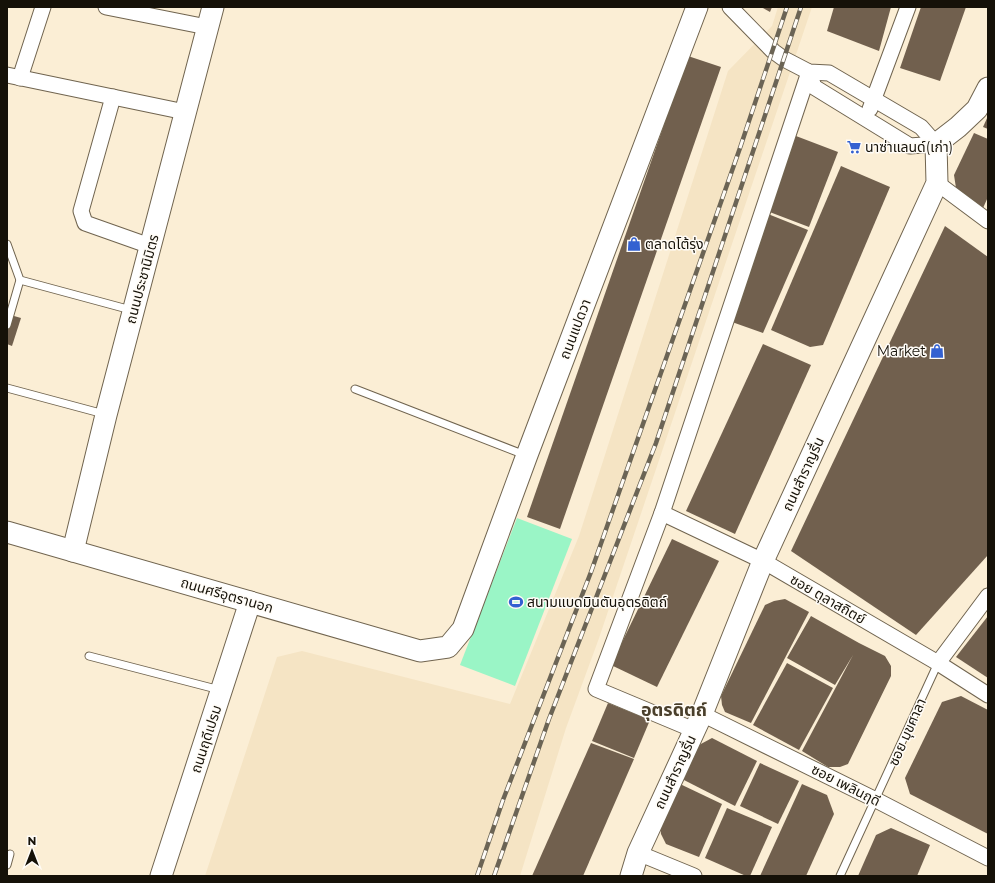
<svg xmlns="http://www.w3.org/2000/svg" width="995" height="883" font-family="Montserrat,'Noto Sans Thai',sans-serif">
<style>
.built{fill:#f5e4c4}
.green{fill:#9af5c6}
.building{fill:#71604e}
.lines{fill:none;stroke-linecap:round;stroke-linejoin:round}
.lane-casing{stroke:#70644f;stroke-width:9}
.street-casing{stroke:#70644f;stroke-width:17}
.secondary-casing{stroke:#70644f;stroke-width:23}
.lane{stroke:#fff;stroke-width:7}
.street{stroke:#fff;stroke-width:15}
.secondary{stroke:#fff;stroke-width:21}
.rail-casing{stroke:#6b6455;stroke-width:4.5}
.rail{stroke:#fffcf7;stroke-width:3;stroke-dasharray:9;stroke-linecap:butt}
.labels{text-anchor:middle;stroke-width:3;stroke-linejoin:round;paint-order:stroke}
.poi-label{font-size:14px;fill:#151108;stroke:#fffcf7;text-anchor:start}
.street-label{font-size:14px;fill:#151108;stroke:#fffcf7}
.district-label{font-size:18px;font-weight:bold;fill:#4a3f2b;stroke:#fffcf7}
</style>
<rect width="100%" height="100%" fill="#fbeed5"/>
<polygon class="built" points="778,7 812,7 598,641 566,728 520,876 205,876 277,657 302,651 510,704 579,536 728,71 772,26"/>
<polygon class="green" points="517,518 572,539 515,686 460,665"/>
<g class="building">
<polygon points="761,7 772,7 770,12"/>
<polygon points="834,7 891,7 879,51 827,31"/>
<polygon points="921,7 966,7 940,81 900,68"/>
<polygon points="688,56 721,67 560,529 527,517"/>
<polygon points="988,116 988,129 983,127"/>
<polygon points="974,133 988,139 988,197 983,208 956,188 954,175"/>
<polygon points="796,136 838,152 809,227 767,211"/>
<polygon points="841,166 890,187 823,345 810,347 771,330"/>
<polygon points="768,214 808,230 763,333 732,322"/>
<polygon points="945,226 988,257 988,555 916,635 791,551"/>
<polygon points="7,314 21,318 12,346 7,344"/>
<polygon points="763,344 811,365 735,534 686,511"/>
<polygon points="672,539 719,561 657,687 611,665"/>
<polygon points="785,599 809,612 751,723 725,712 722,705 721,696 765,605 774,601"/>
<polygon points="811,616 859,643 885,656 891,666 891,676 848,764 840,767 828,767 802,751 853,655 835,685 787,658"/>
<polygon points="988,616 988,678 956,657"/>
<polygon points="787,663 833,688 799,750 753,725"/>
<polygon points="961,696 988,710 988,834 910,794 905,778 942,702"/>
<polygon points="608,703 650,720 634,758 592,741"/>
<polygon points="712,738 757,761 735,806 682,779 699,745"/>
<polygon points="591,743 634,759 583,876 532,876"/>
<polygon points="760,763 799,781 778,824 740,806"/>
<polygon points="680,784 722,804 699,857 666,844 661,834 660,824"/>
<polygon points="802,784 827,795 834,814 806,876 760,876"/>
<polygon points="727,808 772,827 750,876 746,876 705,858"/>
<polygon points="891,828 930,845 917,876 858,876 876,835"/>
</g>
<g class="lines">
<defs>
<g id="lane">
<polyline points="7,244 20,280 131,310"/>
<polyline points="7,325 20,280"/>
<polyline points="7,388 104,414"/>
<polyline points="355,389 525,455"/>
<polyline points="89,656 220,690"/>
<polyline points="7,865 10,854"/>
<polyline points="840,876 938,663"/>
</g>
<g id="street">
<polyline points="106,7 207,27"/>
<polyline points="730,7 773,51 784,59 809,72 829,73 921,127 936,144"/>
<polyline points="809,72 814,87 910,146 936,144"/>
<polyline points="7,75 185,112"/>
<polyline points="20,78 43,7"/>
<polyline points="113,97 81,211 85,223 150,246"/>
<polyline points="870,109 908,7"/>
<polyline points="937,183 988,221"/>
<polyline points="662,513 763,561 938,663 988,695"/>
<polyline points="938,663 988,596"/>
<polyline points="702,714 876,800 988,858"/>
<polyline points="694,730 596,689 662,513 809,72"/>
<polyline points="638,853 694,876"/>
</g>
<g id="secondary">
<polyline points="7,532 420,651 448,647 463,629 527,455 697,7"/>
<polyline points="73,551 106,415 213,7"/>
<polyline points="161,876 250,602"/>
<polyline points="631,876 638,853 702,714 763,561 937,183 936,144 958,127 977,109 988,88"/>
</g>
</defs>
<use href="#lane" class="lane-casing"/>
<use href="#street" class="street-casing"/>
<use href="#secondary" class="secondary-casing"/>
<use href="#lane" class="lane"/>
<use href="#street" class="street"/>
<use href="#secondary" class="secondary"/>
<defs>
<g id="rail">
<polyline points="477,876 503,800 591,572 740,148 787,7"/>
<polyline points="494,876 549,719 656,443 801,7"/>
</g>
</defs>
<use href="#rail" class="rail-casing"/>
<use href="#rail" class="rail"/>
</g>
<defs>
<symbol id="supermarket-bare" viewBox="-9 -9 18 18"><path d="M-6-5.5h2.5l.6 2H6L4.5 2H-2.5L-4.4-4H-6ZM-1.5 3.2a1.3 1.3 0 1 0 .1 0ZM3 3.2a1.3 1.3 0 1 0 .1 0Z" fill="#3461d1" stroke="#fffcf7" stroke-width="2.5" paint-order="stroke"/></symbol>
<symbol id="shop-bare" viewBox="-9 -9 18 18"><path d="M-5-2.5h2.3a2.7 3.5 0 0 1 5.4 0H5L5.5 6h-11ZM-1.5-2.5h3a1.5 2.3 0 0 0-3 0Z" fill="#3461d1" stroke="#fffcf7" stroke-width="2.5" paint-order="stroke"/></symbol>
<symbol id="stadium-bare" viewBox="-9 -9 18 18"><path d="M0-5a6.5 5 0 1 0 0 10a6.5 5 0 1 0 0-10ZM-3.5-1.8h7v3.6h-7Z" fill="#3461d1" stroke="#fffcf7" stroke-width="2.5" paint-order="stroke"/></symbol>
</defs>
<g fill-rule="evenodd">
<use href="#supermarket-bare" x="844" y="137" width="20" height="20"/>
<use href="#shop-bare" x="624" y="234" width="20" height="20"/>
<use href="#shop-bare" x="927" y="341" width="20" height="20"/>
<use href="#stadium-bare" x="506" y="592" width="20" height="20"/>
</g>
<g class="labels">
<g class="poi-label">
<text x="865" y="152">นาซ่าแลนด์(เก่า)</text>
<text x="645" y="249">ตลาดโต้รุ่ง</text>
<text x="926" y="356" text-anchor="end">Market</text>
<text x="527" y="607">สนามแบดมินตันอุตรดิตถ์</text>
</g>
<g class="street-label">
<text transform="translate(142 279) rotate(-75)" y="5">ถนนประชานิมิตร</text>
<text transform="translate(575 329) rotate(-69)" y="5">ถนนแปดวา</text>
<text transform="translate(803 474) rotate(-65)" y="5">ถนนสำราญรื่น</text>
<text transform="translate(227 595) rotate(16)" y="5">ถนนศรีอุตรานอก</text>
<text transform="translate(828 599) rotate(30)" y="5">ซอย ตุลาสถิตย์</text>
<text transform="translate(907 732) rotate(-66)" y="5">ซอย มุขศาลา</text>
<text transform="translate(206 739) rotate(-72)" y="5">ถนนฤดีเปรม</text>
<text transform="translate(675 772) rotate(-65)" y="5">ถนนสำราญรื่น</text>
<text transform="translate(846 785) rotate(27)" y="5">ซอย เพลินฤดี</text>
</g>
<g class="district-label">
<text x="674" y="716">อุตรดิตถ์</text>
</g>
</g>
<rect width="995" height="883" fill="none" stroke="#151108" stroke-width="16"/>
<g transform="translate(32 851)" stroke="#fffcf7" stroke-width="3" paint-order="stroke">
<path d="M0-3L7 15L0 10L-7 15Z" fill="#151108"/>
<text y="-6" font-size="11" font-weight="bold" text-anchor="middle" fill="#151108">N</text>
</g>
</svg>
